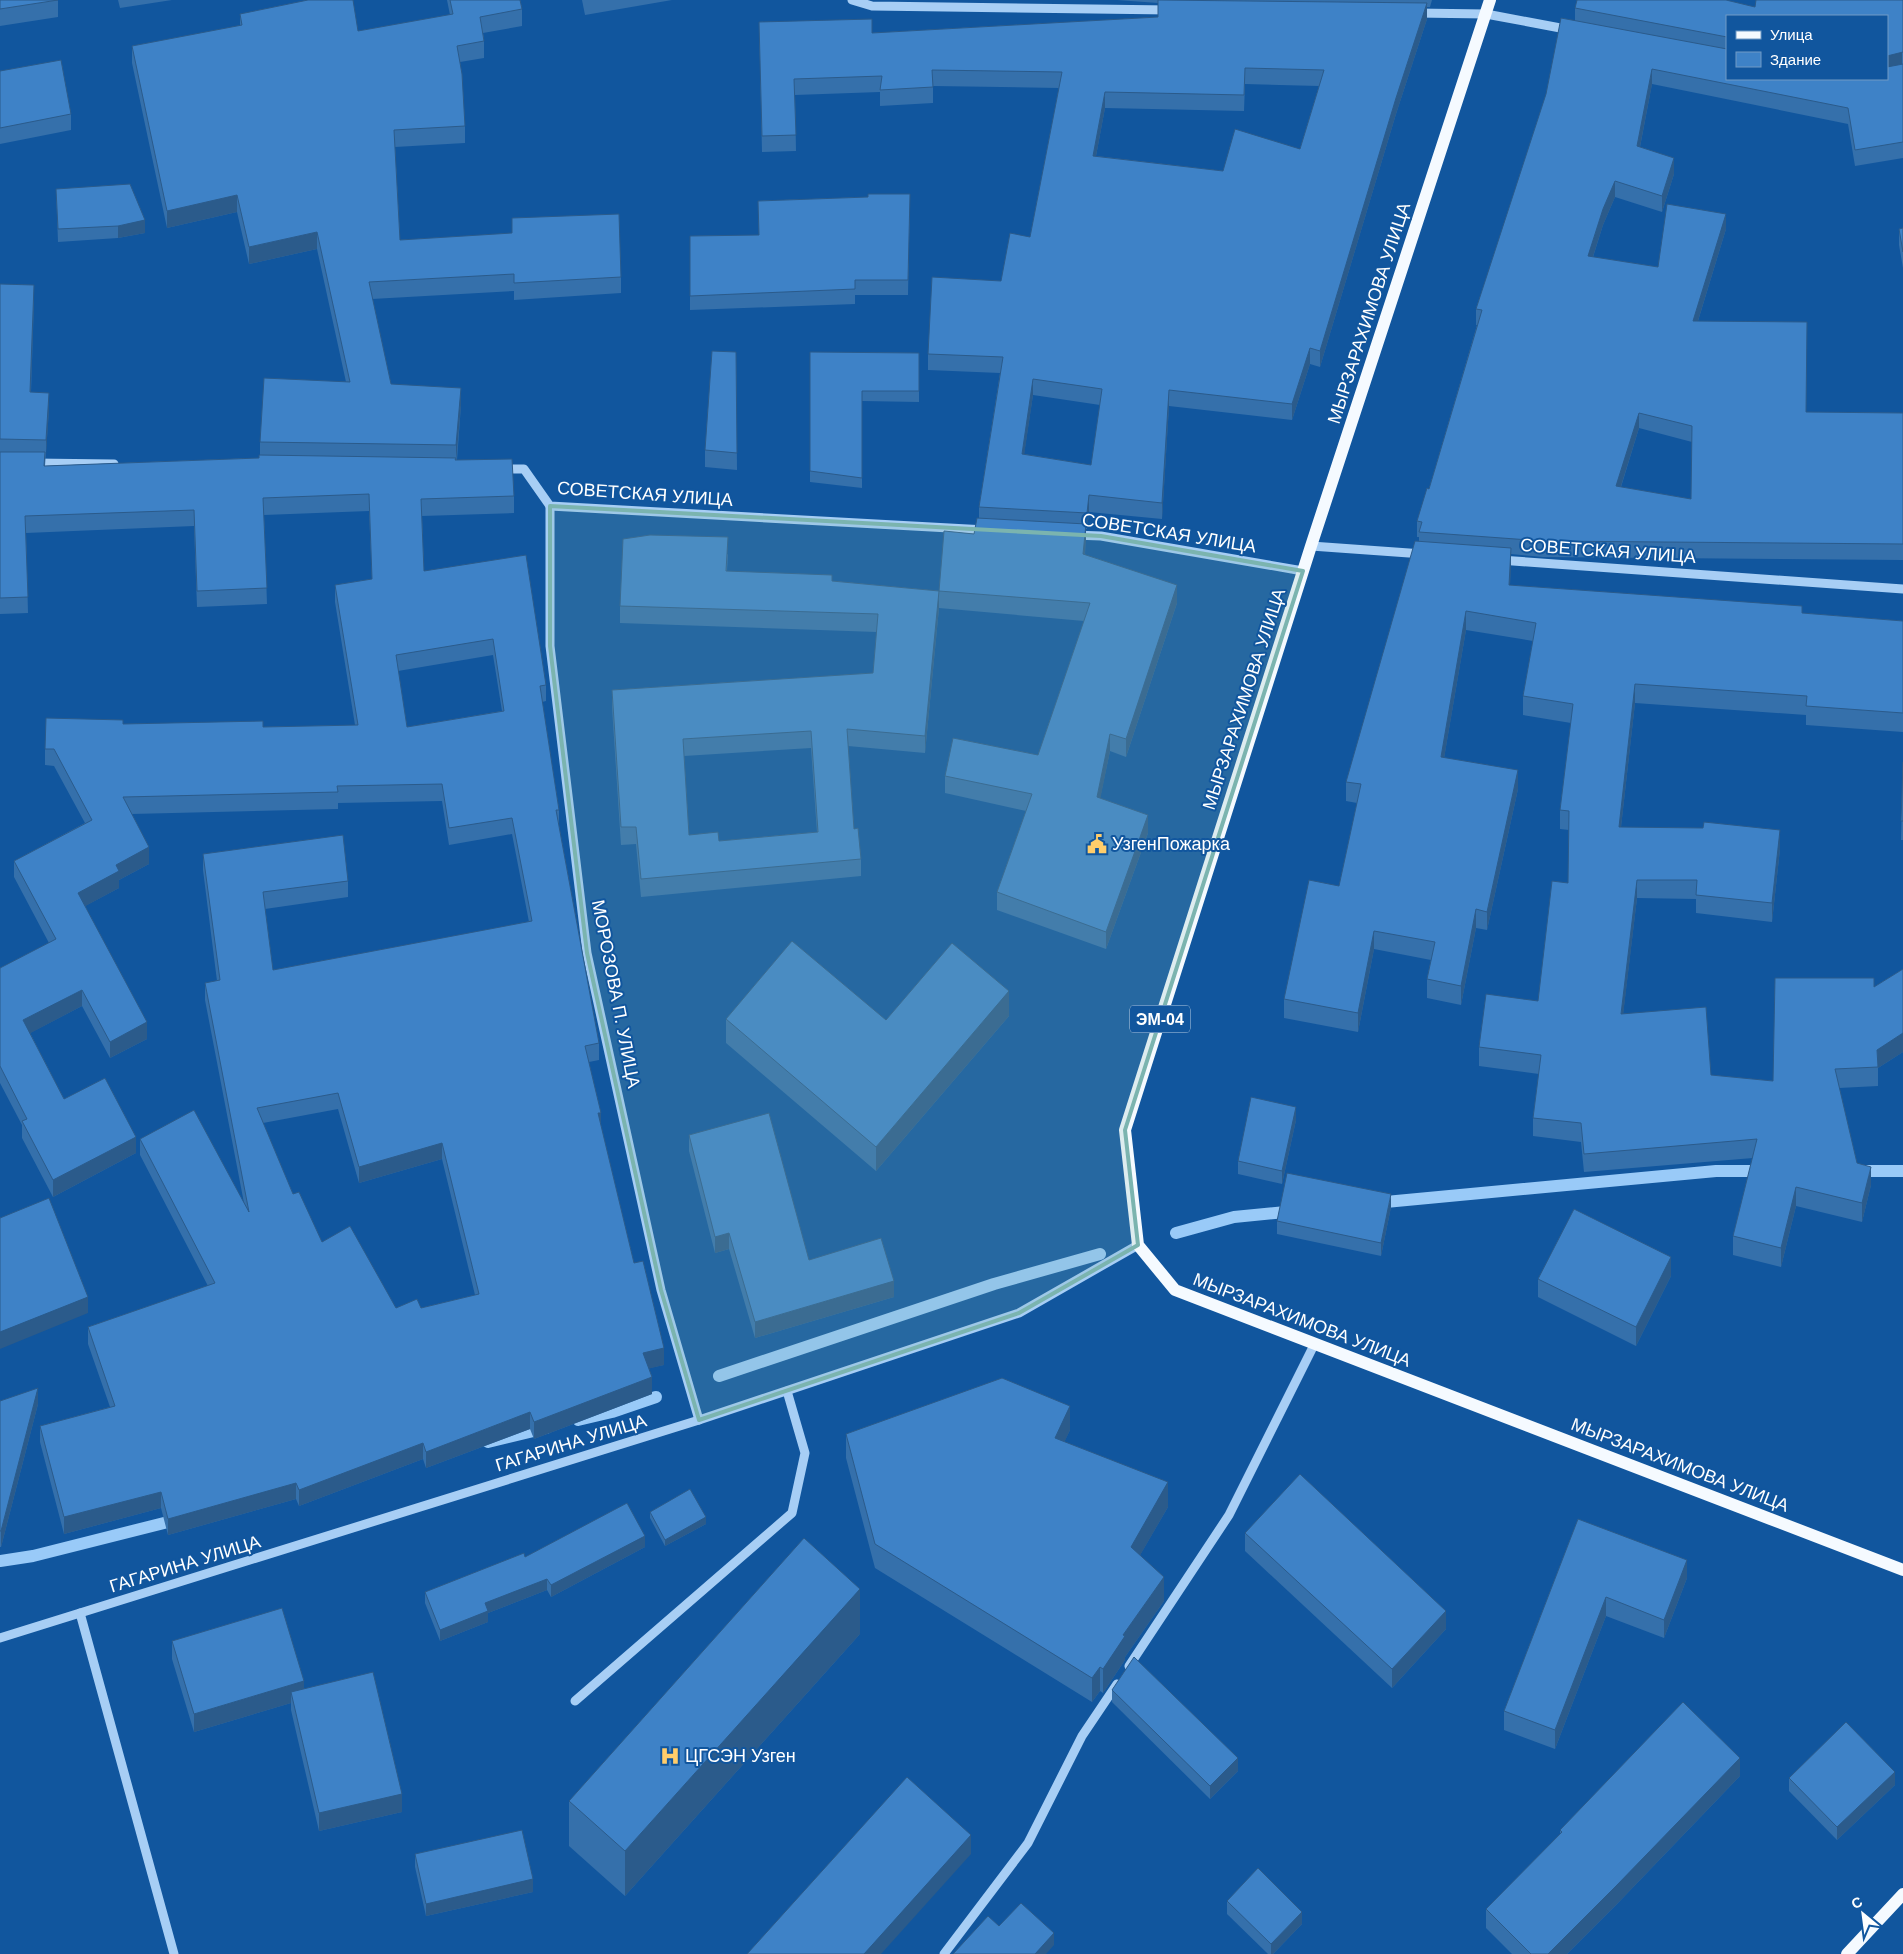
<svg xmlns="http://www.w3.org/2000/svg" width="1903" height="1954" font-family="Arial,sans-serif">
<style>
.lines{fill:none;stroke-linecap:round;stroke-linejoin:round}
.stream{stroke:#99caf8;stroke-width:12}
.minor{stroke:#a7cef5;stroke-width:9}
.major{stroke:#f5faff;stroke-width:12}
.wall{fill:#3570ab;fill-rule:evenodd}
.shaded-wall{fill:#2b5b8b}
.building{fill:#3e82c7;stroke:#2b5b8b;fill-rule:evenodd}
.marked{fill:#7bb4af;fill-opacity:0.2;stroke:#7bb4af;stroke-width:4;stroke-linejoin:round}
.labels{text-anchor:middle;stroke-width:4;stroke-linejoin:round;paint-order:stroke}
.shield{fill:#11569e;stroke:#b8cce2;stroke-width:1}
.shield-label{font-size:16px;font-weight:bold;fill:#fff}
.street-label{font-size:18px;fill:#fff;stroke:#11569e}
.poi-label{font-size:18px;fill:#fff;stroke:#11569e;text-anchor:start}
</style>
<rect width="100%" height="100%" fill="#11569e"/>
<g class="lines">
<g class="stream">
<polyline points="1854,1171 1903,1171"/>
<polyline points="1375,1203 1716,1171 1766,1171"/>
<polyline points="1176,1233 1234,1217 1296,1211"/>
<polyline points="719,1376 994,1284 1100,1254"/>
<polyline points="578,1420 612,1412 656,1397"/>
<polyline points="488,1442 546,1428"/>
<polyline points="0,1561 33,1556 180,1519"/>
</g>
<g class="minor">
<polyline points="852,0 872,6 1170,10"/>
<polyline points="1416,13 1486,14 1571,30"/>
<polyline points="34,463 114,464"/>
<polyline points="502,469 524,469 550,506 986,530"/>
<polyline points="550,506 550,646 587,953 661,1290 699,1420"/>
<polyline points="1074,535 1101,536 1303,571"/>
<polyline points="1311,546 1423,554"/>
<polyline points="1500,560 1903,589"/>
<polyline points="80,1613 174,1954"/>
<polyline points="0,1638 699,1420 1019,1313 1138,1245"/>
<polyline points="1129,1666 1229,1515 1315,1343"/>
<polyline points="575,1701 792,1513 805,1453 787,1391"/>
<polyline points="944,1954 1028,1843 1082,1736 1117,1684"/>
</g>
<g class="major">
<polyline points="1490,0 1311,546 1125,1130 1138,1245 1175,1290 1903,1570"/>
<polyline points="1847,1954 1903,1894"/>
</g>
</g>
<g class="wall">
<polygon points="0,0 58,0 58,17 0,26"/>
<polygon points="118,0 172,0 120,8"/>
<path d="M 447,0 L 520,0 L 522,9 L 522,26 L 483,33 L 484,41 L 484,58 L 460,62 L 465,126 L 465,143 L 395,147 L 400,240 L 512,233 L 512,218 L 621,277 L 621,293 L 514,300 L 514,291 L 372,299 L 391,384 L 461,405 L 457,460 L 514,496 L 514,513 L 422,516 L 424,571 L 546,685 L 546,701 L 542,702 L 559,810 L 559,826 L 599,1043 L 599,1060 L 589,1062 L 601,1127 L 634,1263 L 664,1365 L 649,1368 L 652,1394 L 534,1439 L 530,1429 L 426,1468 L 423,1459 L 299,1506 L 296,1499 L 168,1535 L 161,1508 L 64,1534 L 40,1442 L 40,1426 L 110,1407 L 88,1344 L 88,1327 L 208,1286 L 140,1155 L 140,1139 L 244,1203 L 205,1000 L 205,983 L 217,981 L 203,870 L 203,854 L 348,881 L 348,897 L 265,909 L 273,970 L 529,922 L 512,834 L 449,845 L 442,801 L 338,803 L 338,809 L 131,814 L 149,864 L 119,880 L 119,888 L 85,906 L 147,1039 L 110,1058 L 82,1006 L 30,1033 L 64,1099 L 136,1153 L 53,1197 L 22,1138 L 22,1125 L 0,1083 L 0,968 L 49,943 L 14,877 L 14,861 L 85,823 L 54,766 L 45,765 L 45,749 L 123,724 L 263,727 L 355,725 L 335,602 L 335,585 L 372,579 L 369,511 L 264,515 L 267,604 L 197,607 L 194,526 L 26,533 L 28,613 L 0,614 L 0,284 L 34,301 L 31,392 L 49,409 L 45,466 L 259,458 L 260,455 L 260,442 L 346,382 L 317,249 L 249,264 L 237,212 L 167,228 L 132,63 L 132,46 L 240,26 L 240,14 L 358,31 L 450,15 ZM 493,655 L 502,711 L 407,727 L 398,671 ZM 338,1109 L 359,1183 L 442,1159 L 475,1295 L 421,1308 L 396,1308 L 322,1242 L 293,1194 L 263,1123 Z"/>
<polygon points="582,0 672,0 585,15"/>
<path d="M 1117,0 L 1432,0 L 1430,7 L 1427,7 L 1427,19 L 1396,114 L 1320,367 L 1310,364 L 1292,420 L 1169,406 L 1162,519 L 1089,512 L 1087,529 L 1086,529 L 1085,555 L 1177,603 L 1126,757 L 1110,751 L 1100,798 L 1148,833 L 1106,949 L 997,910 L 997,892 L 1026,811 L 945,793 L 945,776 L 1038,755 L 1084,621 L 939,608 L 925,753 L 848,746 L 854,829 L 861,859 L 861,876 L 641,897 L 636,844 L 621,845 L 612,707 L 612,690 L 873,673 L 877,632 L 620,623 L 620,606 L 728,554 L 727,571 L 939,591 L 974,534 L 979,518 L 979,507 L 1000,373 L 928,370 L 928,354 L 1001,281 L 1030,237 L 1059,88 L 933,86 L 933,103 L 880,106 L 880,92 L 795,95 L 796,151 L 762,152 L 759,22 L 872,33 L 1158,17 L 1158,3 ZM 1245,84 L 1319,86 L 1300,149 L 1223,171 L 1096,156 L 1105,108 L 1244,111 ZM 1033,395 L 1100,405 L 1091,465 L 1024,454 ZM 811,748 L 817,832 L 719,841 L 689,835 L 684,756 Z"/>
<path d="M 1903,0 L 1903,158 L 1855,166 L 1848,124 L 1652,84 L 1640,147 L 1674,174 L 1662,212 L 1615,197 L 1603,225 L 1593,257 L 1658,267 L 1726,229 L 1698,321 L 1806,412 L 1903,413 L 1903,560 L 1543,557 L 1511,554 L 1510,585 L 1802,613 L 1903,621 L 1903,732 L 1806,725 L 1806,715 L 1635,703 L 1621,827 L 1780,849 L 1772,922 L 1696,913 L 1696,899 L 1637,898 L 1623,1014 L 1711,1075 L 1773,1081 L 1874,987 L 1903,969 L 1903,1052 L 1878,1068 L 1878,1086 L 1839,1088 L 1857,1163 L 1871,1185 L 1862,1222 L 1796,1206 L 1781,1267 L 1733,1255 L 1733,1236 L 1753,1158 L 1584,1172 L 1581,1142 L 1533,1136 L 1533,1118 L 1539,1074 L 1479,1066 L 1479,1047 L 1538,1001 L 1568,883 L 1569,830 L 1560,829 L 1560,810 L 1571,723 L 1523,715 L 1523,696 L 1533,641 L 1466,630 L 1444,758 L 1518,789 L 1487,930 L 1476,928 L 1461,1005 L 1427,998 L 1427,979 L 1431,960 L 1374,949 L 1358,1032 L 1284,1018 L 1284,999 L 1339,886 L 1357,803 L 1346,801 L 1346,782 L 1419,541 L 1419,537 L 1417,537 L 1417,521 L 1429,489 L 1477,325 L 1476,325 L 1476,309 L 1575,21 L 1575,8 L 1755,7 ZM 1727,16 L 1887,16 L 1887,79 L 1727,79 ZM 1639,428 L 1692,442 L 1691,499 L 1621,487 Z"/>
<polygon points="0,71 71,114 71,130 0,144"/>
<polygon points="56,189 145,233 118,238 58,242"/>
<polygon points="910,194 908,295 855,295 855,304 690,310 690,236 759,235 758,201 868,197"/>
<polygon points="1903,228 1903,268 1899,245 1899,229"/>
<polygon points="736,352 737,470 705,467 705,450"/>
<polygon points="810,352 919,353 919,402 862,401 862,488 810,482"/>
<polygon points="1903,762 1903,840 1901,840"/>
<polygon points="1009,1016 876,1171 726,1043 726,1019 886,1020"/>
<polygon points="1296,1120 1282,1184 1238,1174 1238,1161"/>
<polygon points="689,1135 809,1260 894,1297 755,1338 729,1249 715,1253 689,1151"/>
<polygon points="1391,1207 1381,1256 1277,1234 1277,1221"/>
<polygon points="1671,1276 1636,1346 1538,1297 1538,1279"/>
<polygon points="0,1401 38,1404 1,1547 0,1547"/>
<polygon points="1070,1430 1064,1442 1168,1507 1140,1555 1164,1601 1125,1657 1125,1660 1103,1693 1100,1691 1092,1702 875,1568 846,1458 846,1434"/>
<polygon points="650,1512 706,1524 665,1546 650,1518"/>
<polygon points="1578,1519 1687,1578 1664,1638 1606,1616 1555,1749 1504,1730 1504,1711"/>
<polygon points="1245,1533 1446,1629 1392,1688 1245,1551"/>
<polygon points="645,1547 551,1597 547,1590 488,1613 488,1622 440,1641 425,1603 425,1592 525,1557"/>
<polygon points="860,1634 625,1896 569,1846 569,1801"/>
<polygon points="172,1641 304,1689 402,1812 319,1831 291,1710 291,1703 194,1732 172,1659"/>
<polygon points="1112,1690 1238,1771 1210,1799 1112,1702"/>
<polygon points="1740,1776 1617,1904 1567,1954 1512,1954 1486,1928 1486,1909 1560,1835 1560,1830"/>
<polygon points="1789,1778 1895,1785 1837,1840 1789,1791"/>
<polygon points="415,1854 533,1892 426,1916 415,1867"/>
<polygon points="1227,1901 1302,1924 1273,1954 1268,1954 1227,1914"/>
</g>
<g class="shaded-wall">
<polygon points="1427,3 1427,19 1396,114 1320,367 1320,351 1396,98"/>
<polygon points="1902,52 1902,68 1887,72 1887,56"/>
<polygon points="1652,69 1652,84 1637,162 1637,146"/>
<polygon points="1105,92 1105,108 1093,172 1093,156"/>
<polygon points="1674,158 1674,174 1662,212 1662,196"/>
<polygon points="1615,181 1615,197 1603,225 1588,272 1588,256 1603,209"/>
<polygon points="237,195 237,212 167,228 167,211"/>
<polygon points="1726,214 1726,229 1693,337 1693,321"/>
<polygon points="145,220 145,233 118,238 118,226"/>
<polygon points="317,232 317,249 249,264 249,247"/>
<polygon points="34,285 34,301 30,408 30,392"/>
<polygon points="1310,348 1310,364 1292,420 1292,404"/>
<polygon points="1033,379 1033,395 1022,470 1022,454"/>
<polygon points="461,388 461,405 456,462 456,445"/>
<polygon points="1169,390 1169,406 1162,519 1162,503"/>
<polygon points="49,393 49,409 46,456 46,440"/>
<polygon points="1639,413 1639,428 1616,502 1616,486"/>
<polygon points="1089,495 1089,512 1087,529 1087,513"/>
<polygon points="1086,524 1086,541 1083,572 1083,554"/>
<polygon points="1511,548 1511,567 1509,603 1509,585"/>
<polygon points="1177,585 1177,603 1126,757 1126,739"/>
<polygon points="939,591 939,608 925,753 925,736"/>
<polygon points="1466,611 1466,630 1441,776 1441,757"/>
<polygon points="1635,684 1635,703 1619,845 1619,827"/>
<polygon points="1110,734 1110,751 1097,815 1097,797"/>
<polygon points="1518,770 1518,789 1487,930 1487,912"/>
<polygon points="1148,815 1148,833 1106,949 1106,932"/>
<polygon points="1780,830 1780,849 1772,922 1772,903"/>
<polygon points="149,847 149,864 119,880 119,888 78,910 78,893 116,865"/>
<polygon points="1637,880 1637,898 1621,1033 1621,1014"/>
<polygon points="1476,909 1476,928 1461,1005 1461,986"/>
<polygon points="1374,931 1374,949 1358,1032 1358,1013"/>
<polygon points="82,990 82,1006 23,1037 23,1020"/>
<polygon points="1009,991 1009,1016 876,1171 876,1147"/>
<polygon points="147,1022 147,1039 110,1058 110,1042"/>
<polygon points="1903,1033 1903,1052 1878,1068 1877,1050"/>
<polygon points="1296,1107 1296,1120 1282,1184 1282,1171"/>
<polygon points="598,1113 601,1113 601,1129"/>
<polygon points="136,1137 136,1153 53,1197 53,1180"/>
<polygon points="442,1143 442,1159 359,1183 359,1167"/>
<polygon points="1871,1167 1871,1185 1862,1222 1862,1203"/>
<polygon points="1796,1187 1796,1206 1781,1267 1781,1248"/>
<polygon points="1391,1194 1391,1207 1381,1256 1381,1243"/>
<polygon points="729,1233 729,1249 715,1253 715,1237"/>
<polygon points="1671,1257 1671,1276 1636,1346 1636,1327"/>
<polygon points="894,1281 894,1297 755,1338 755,1322"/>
<polygon points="88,1297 88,1313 0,1349 0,1332"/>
<polygon points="664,1348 664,1365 643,1370 643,1353"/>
<polygon points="652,1377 652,1394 534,1439 534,1422"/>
<polygon points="38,1388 38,1404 1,1547 1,1531"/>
<polygon points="1070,1406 1070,1430 1055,1462 1055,1438"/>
<polygon points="530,1412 530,1429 426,1468 426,1452"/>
<polygon points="423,1443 423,1459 299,1506 299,1490"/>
<polygon points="1168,1482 1168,1507 1131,1571 1131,1547"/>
<polygon points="296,1483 296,1499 168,1535 168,1519"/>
<polygon points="161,1492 161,1508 64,1534 64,1517"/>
<polygon points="706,1517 706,1524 665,1546 665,1540"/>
<polygon points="645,1536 645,1547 551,1597 551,1585"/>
<polygon points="1687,1560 1687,1578 1664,1638 1664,1620"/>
<polygon points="1164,1577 1164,1601 1125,1657 1125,1660 1103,1693 1103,1669 1123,1635"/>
<polygon points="547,1579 547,1590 488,1613 488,1622 440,1641 440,1630 485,1603"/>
<polygon points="860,1589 860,1634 625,1896 625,1851"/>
<polygon points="1606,1597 1606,1616 1555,1749 1555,1730"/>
<polygon points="1446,1611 1446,1629 1392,1688 1392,1669"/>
<polygon points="1100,1667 1100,1691 1092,1702 1092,1678"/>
<polygon points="304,1681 304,1699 291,1692 291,1703 194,1732 194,1714"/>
<polygon points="1238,1758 1238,1771 1210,1799 1210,1786"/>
<polygon points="1740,1758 1740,1776 1617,1904 1567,1954 1548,1954"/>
<polygon points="1895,1772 1895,1785 1837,1840 1837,1827"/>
<polygon points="402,1794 402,1812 319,1831 319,1813"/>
<polygon points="971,1835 971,1854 881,1954 864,1954"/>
<polygon points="533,1879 533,1892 426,1916 426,1904"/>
<polygon points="1302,1912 1302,1924 1273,1954 1271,1954 1271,1944"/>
<polygon points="1054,1933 1054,1945 1046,1954 1035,1954"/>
</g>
<g class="building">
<polygon points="0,0 58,0 0,9"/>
<polygon points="308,0 353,0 358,31 453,14 450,0 520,0 522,9 480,17 484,41 457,46 462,74 465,126 394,130 400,240 512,233 512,218 619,214 621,277 514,283 514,274 369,282 391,384 461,388 456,445 260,442 264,378 350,382 317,232 249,247 237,195 167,211 132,46 242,25 240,14"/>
<path d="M 1158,0 L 1427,3 L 1396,98 L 1320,351 L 1310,348 L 1292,404 L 1169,390 L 1162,503 L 1089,495 L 1087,513 L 979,507 L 1003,357 L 928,354 L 932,277 L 1001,281 L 1010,233 L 1030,237 L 1062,72 L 932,70 L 933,87 L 880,90 L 882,76 L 794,79 L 796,135 L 762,136 L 759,22 L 872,19 L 872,33 L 1158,17 ZM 1245,68 L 1324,70 L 1300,149 L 1235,129 L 1223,171 L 1093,156 L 1105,92 L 1244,95 ZM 1033,379 L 1102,389 L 1091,465 L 1022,454 Z"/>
<polygon points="1577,0 1726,0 1755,7 1756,0 1903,0 1903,52 1887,56 1887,16 1727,16 1727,37 1575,8"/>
<path d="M 1561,18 L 1727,49 L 1727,79 L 1887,79 L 1887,67 L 1903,64 L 1903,142 L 1855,150 L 1848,108 L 1652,69 L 1637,146 L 1674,158 L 1662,196 L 1615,181 L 1603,209 L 1588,256 L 1658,267 L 1667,204 L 1726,214 L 1693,321 L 1807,322 L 1806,412 L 1903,413 L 1903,544 L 1543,541 L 1419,532 L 1422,522 L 1417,521 L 1427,488 L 1429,489 L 1482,310 L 1476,309 L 1546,94 ZM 1639,413 L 1692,426 L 1691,499 L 1616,486 Z"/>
<polygon points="61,60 71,114 0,128 0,71"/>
<polygon points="130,184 145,220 118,226 58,229 56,189"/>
<polygon points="868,194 910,194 908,280 855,280 855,289 690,296 690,236 759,235 758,201 868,197"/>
<polygon points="1903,228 1903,252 1899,229"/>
<polygon points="0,284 34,285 30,392 49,393 46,440 0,439"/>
<polygon points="712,351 736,352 737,453 705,450"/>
<polygon points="810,352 919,353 919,391 862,391 862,478 810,471"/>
<path d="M 0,452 L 45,452 L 44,466 L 259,458 L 259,455 L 456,458 L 455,460 L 512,459 L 514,496 L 421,499 L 424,571 L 526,555 L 546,685 L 540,686 L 559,810 L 556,810 L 599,1043 L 585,1046 L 601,1113 L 598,1113 L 634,1263 L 643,1261 L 664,1348 L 643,1353 L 652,1377 L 534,1422 L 530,1412 L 426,1452 L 423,1443 L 299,1490 L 296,1483 L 168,1519 L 161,1492 L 64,1517 L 40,1426 L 115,1406 L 88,1327 L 215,1283 L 140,1139 L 194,1110 L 249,1212 L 205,983 L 220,980 L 203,854 L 343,835 L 348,881 L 263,892 L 273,970 L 532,921 L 512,818 L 449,828 L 442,784 L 337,786 L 338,792 L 123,797 L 149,847 L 116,865 L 119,871 L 78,893 L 147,1022 L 110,1042 L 82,990 L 23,1020 L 64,1099 L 105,1078 L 136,1137 L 53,1180 L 22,1121 L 27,1119 L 0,1066 L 0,968 L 56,939 L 14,861 L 92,820 L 54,749 L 45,749 L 46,718 L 123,720 L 123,724 L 263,721 L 263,727 L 358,725 L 335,585 L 372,579 L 369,494 L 263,498 L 267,588 L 197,591 L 194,510 L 25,516 L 28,597 L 0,598 ZM 493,639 L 504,711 L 407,727 L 396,655 ZM 338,1093 L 359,1167 L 442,1143 L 479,1294 L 421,1308 L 417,1299 L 396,1308 L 350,1226 L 322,1242 L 299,1192 L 293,1194 L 257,1108 Z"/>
<polygon points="977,518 1086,524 1083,554 1177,585 1126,739 1110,734 1097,797 1148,815 1106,932 997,892 1032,794 945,776 953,738 1038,755 1090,603 939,591 944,531 974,534"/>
<path d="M 650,535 L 728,537 L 726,571 L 832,575 L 832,581 L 939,591 L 925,736 L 847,729 L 854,829 L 858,828 L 861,859 L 641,879 L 636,827 L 621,827 L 612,690 L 873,673 L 878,614 L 620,606 L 623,539 ZM 811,731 L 818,832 L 719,841 L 718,832 L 689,835 L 683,739 Z"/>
<polygon points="1415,541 1511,548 1509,585 1802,606 1802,613 1903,621 1903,713 1806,706 1807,696 1635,684 1619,827 1703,828 1704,822 1780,830 1772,903 1696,895 1697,880 1637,880 1621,1014 1706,1007 1711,1075 1773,1081 1775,978 1874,978 1874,987 1903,969 1903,1033 1877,1050 1878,1067 1835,1069 1857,1163 1871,1167 1862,1203 1796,1187 1781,1248 1733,1236 1757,1139 1584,1154 1581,1123 1533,1118 1541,1055 1479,1047 1486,994 1538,1001 1552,881 1568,883 1569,811 1560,810 1573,704 1523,696 1536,623 1466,611 1441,757 1518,770 1487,912 1476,909 1461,986 1427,979 1435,942 1374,931 1358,1013 1284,999 1309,880 1339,886 1361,784 1346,782"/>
<polygon points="1903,762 1903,821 1901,821"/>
<polygon points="792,941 886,1020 952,943 1009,991 876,1147 726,1019"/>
<polygon points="1251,1097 1296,1107 1282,1171 1238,1161"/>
<polygon points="769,1113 809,1260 881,1238 894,1281 755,1322 729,1233 715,1237 689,1135"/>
<polygon points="1287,1173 1391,1194 1381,1243 1277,1221"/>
<polygon points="49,1198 88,1297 0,1332 0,1218"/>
<polygon points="1574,1209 1671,1257 1636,1327 1538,1279"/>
<polygon points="1002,1378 1070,1406 1055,1438 1168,1482 1131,1547 1164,1577 1123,1635 1125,1636 1103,1669 1100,1667 1092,1678 875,1544 846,1434"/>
<polygon points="38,1388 1,1531 0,1531 0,1401"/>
<polygon points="1300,1474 1446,1611 1392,1669 1245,1533"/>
<polygon points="690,1489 706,1517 665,1540 650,1512"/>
<polygon points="627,1503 645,1536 551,1585 547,1579 485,1603 488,1611 440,1630 425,1592 524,1553 525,1557"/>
<polygon points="1578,1519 1687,1560 1664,1620 1606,1597 1555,1730 1504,1711"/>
<polygon points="804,1538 860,1589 625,1851 569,1801"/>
<polygon points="282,1608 304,1681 194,1714 172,1641"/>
<polygon points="1134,1657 1238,1758 1210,1786 1112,1690"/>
<polygon points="373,1672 402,1794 319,1813 291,1692"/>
<polygon points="1683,1702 1740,1758 1617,1885 1548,1954 1531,1954 1486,1909 1562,1832 1560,1830"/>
<polygon points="1846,1722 1895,1772 1837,1827 1789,1778"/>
<polygon points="907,1777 971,1835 864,1954 747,1954"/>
<polygon points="522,1830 533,1879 426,1904 415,1854"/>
<polygon points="1258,1868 1302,1912 1271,1944 1227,1901"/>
<polygon points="1021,1903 1054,1933 1035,1954 953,1954 988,1916 999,1926"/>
</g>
<path class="marked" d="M 550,506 L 1101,536 L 1303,571 L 1125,1130 L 1138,1245 L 1019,1313 L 699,1420 L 661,1290 L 587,953 L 550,646 Z"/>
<defs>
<symbol id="civic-bare" viewBox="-9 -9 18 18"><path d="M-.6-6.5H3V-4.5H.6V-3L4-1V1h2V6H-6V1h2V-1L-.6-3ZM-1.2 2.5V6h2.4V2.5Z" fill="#ffcd6b" stroke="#11569e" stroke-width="2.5" paint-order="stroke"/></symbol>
<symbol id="hospital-bare" viewBox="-9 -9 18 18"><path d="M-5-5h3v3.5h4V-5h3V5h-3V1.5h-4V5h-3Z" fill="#ffcd6b" stroke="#11569e" stroke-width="2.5" paint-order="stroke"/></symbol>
</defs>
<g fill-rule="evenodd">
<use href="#civic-bare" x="1083" y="830" width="28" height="28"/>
<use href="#hospital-bare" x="656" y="1742" width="28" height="28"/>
</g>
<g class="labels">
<rect class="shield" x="1130" y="1005.5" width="60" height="27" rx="4"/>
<g class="shield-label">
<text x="1160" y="1025">ЭМ-04</text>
</g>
<g class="street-label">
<text transform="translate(1369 313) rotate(-72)" y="6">МЫРЗАРАХИМОВА УЛИЦА</text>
<text transform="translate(645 494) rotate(4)" y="6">СОВЕТСКАЯ УЛИЦА</text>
<text transform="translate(1169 533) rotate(9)" y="6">СОВЕТСКАЯ УЛИЦА</text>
<text transform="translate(1608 551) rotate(4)" y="6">СОВЕТСКАЯ УЛИЦА</text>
<text transform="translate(1244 699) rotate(-72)" y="6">МЫРЗАРАХИМОВА УЛИЦА</text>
<text transform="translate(616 994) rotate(79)" y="6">МОРОЗОВА П. УЛИЦА</text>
<text transform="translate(1302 1320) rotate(21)" y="6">МЫРЗАРАХИМОВА УЛИЦА</text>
<text transform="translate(571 1443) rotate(-17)" y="6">ГАГАРИНА УЛИЦА</text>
<text transform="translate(1680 1465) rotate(21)" y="6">МЫРЗАРАХИМОВА УЛИЦА</text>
<text transform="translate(185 1564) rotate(-17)" y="6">ГАГАРИНА УЛИЦА</text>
</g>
<g class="poi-label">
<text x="1112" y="850">УзгенПожарка</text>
<text x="685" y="1762">ЦГСЭН Узген</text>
</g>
</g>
<rect x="1726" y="15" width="162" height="65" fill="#11569e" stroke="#709ac5"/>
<rect x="1736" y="31" width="25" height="8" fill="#f5faff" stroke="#709ac5"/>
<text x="1770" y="40" font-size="15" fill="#ffffff">Улица</text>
<rect x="1736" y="52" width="25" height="15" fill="#3e82c7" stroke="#709ac5"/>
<text x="1770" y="65" font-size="15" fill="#ffffff">Здание</text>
<g transform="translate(1863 1914) rotate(331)" stroke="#11569e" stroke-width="4" paint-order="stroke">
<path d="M0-4L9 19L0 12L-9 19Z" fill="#ffffff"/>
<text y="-8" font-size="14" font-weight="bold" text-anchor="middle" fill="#ffffff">С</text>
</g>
</svg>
